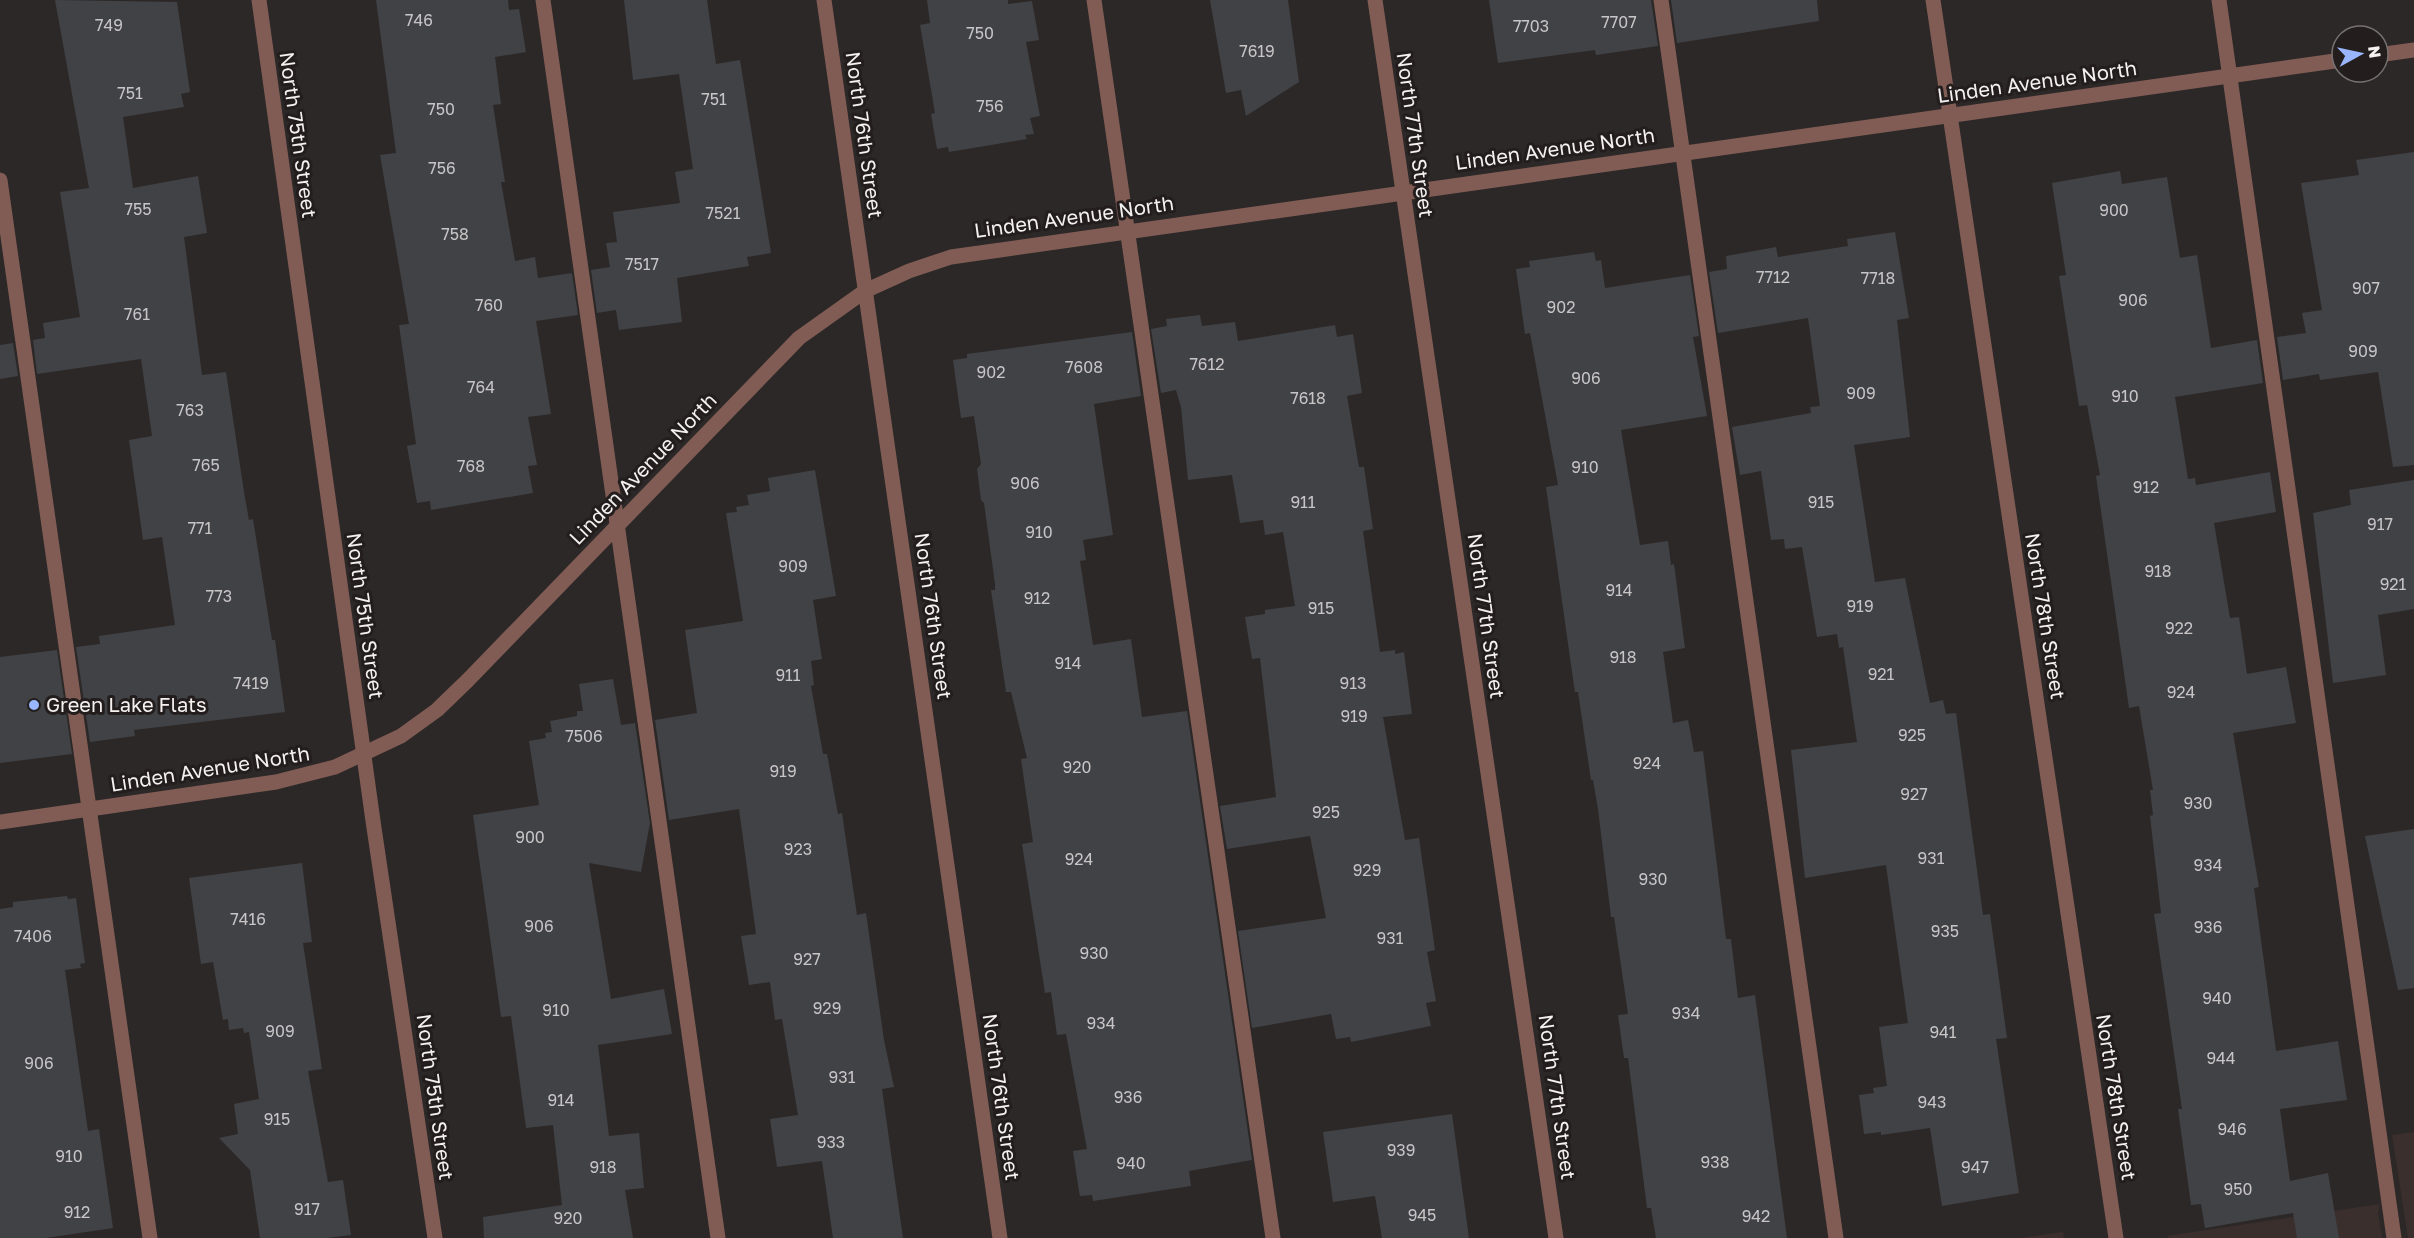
<svg xmlns="http://www.w3.org/2000/svg" width="2414" height="1238" font-family="'Golos Text',sans-serif">
<style>
.built{fill:#3a2f2d}
.building{fill:#414246}
.lines{fill:none;stroke-linecap:round;stroke-linejoin:round}
.service{stroke:#815c55;stroke-width:15}
.minor{stroke:#815c55;stroke-width:15}
.tertiary{stroke:#815c55;stroke-width:15}
.poi-dot{fill:#98b5fd;stroke:#231e1d;stroke-width:2}
.labels{text-anchor:middle;stroke-width:6;stroke-linejoin:round;paint-order:stroke}
.number-label{font-size:16px;fill:#c8c5c6}
.street-label{font-size:20px;fill:#f5f1f1;stroke:#231e1d}
.poi-label{font-size:20px;fill:#f5f1f1;stroke:#231e1d;text-anchor:start}
</style>
<rect width="100%" height="100%" fill="#2c2827"/>
<g class="built">
<polygon points="2414,1132 2414,1238 2408,1238 2392,1135"/>
<polygon points="2380,1204 2378,1213 2382,1238 2168,1238 2167,1236"/>
<polygon points="2063,1232 2064,1238 2020,1238"/>
</g>
<g class="building">
<polygon points="55,0 177,2 190,92 181,94 184,107 123,117 133,188 198,176 207,233 184,237 202,375 226,372 244,492 249,520 253,519 272,640 275,640 285,712 134,730 135,736 90,742 76,647 100,644 99,636 175,625 162,537 143,540 129,440 152,436 141,359 37,374 33,340 45,338 43,323 80,317 60,192 89,188"/>
<polygon points="376,0 508,0 509,10 519,9 526,52 495,57 501,104 493,105 505,182 501,182 515,261 535,257 538,278 572,273 578,315 536,321 551,414 528,417 537,465 528,466 533,493 431,510 430,501 417,503 407,446 416,444 399,325 409,324 380,155 396,153"/>
<polygon points="624,0 707,0 716,64 740,60 771,253 747,257 749,266 677,278 682,322 619,330 616,310 597,313 591,270 610,267 606,243 617,242 613,212 680,203 675,172 693,169 679,74 633,80"/>
<polygon points="927,0 1008,0 1008,4 1032,1 1039,40 1026,42 1040,116 1030,118 1034,134 1025,135 1027,139 949,152 948,147 937,149 931,114 935,113 920,25 930,23"/>
<polygon points="1210,0 1288,0 1299,82 1246,116 1241,90 1226,93"/>
<polygon points="1489,0 1651,0 1658,46 1596,55 1595,50 1498,63"/>
<polygon points="1671,0 1817,0 1819,21 1677,43"/>
<polygon points="2414,152 2414,465 2393,467 2378,372 2320,380 2319,374 2283,380 2277,337 2306,333 2302,313 2322,310 2301,183 2359,175 2356,160"/>
<polygon points="2120,171 2122,184 2167,177 2180,258 2197,255 2211,348 2257,340 2263,383 2175,397 2188,479 2195,478 2196,485 2270,472 2276,512 2214,523 2230,618 2239,617 2247,674 2286,667 2296,723 2233,733 2259,887 2254,888 2276,1051 2338,1041 2347,1100 2280,1109 2290,1181 2328,1173 2339,1238 2297,1238 2293,1213 2205,1228 2201,1204 2191,1205 2178,1109 2182,1109 2154,914 2161,913 2150,816 2153,815 2150,790 2153,790 2139,706 2129,708 2096,476 2100,475 2087,405 2079,406 2059,276 2066,275 2052,183"/>
<polygon points="1895,232 1909,318 1897,320 1910,437 1854,445 1875,582 1905,578 1930,703 1943,700 1946,714 1956,713 1983,915 1990,914 2007,1038 1996,1039 2019,1193 1942,1206 1930,1128 1881,1135 1881,1132 1864,1134 1859,1095 1874,1093 1873,1088 1887,1086 1879,1027 1908,1023 1886,865 1805,878 1791,750 1857,742 1843,647 1839,648 1837,634 1817,637 1802,547 1785,549 1784,539 1771,540 1761,471 1740,475 1732,427 1811,413 1810,407 1820,406 1808,318 1718,333 1709,272 1727,269 1726,256 1776,247 1778,257 1848,246 1847,239"/>
<polygon points="1594,252 1596,261 1601,260 1605,288 1690,275 1699,336 1693,337 1707,416 1621,430 1640,545 1668,541 1671,565 1674,564 1685,648 1663,652 1673,723 1688,720 1694,752 1703,751 1726,939 1731,939 1738,998 1755,995 1787,1238 1656,1238 1651,1208 1647,1208 1628,1058 1624,1058 1618,1015 1628,1014 1614,917 1611,917 1598,809 1593,780 1591,780 1578,692 1575,692 1572,672 1546,487 1558,485 1530,333 1525,334 1516,269 1530,267 1529,261"/>
<polygon points="1200,315 1202,326 1235,322 1238,341 1335,325 1337,337 1353,334 1362,393 1347,396 1359,467 1364,467 1373,529 1363,531 1380,652 1395,650 1395,654 1404,652 1412,714 1383,717 1405,840 1419,838 1435,950 1427,952 1436,1001 1426,1003 1431,1026 1351,1042 1350,1037 1336,1039 1331,1014 1252,1028 1238,931 1326,918 1310,836 1227,849 1220,806 1276,797 1260,658 1252,659 1245,617 1265,614 1265,610 1295,606 1283,532 1265,535 1263,520 1240,523 1232,475 1188,480 1181,407 1176,390 1161,393 1151,329 1167,326 1166,319"/>
<polygon points="1132,332 1141,396 1094,404 1113,535 1083,540 1086,560 1080,561 1093,645 1131,639 1142,717 1187,711 1252,1160 1189,1171 1191,1186 1093,1201 1092,1195 1080,1196 1079,1191 1073,1151 1087,1149 1066,1034 1057,1035 1051,992 1045,993 1022,844 1033,842 1021,759 1027,758 1011,692 1006,692 991,590 995,590 995,584 984,503 981,500 977,469 981,464 974,416 961,418 953,360 967,358 967,354"/>
<polygon points="13,343 18,376 0,379 0,345"/>
<polygon points="815,470 836,596 813,600 822,659 811,661 814,685 811,686 823,754 827,754 838,814 842,813 857,915 866,913 884,1040 894,1087 882,1089 903,1238 833,1238 822,1161 777,1167 770,1119 798,1115 782,1019 775,1020 770,982 749,985 741,936 756,934 739,809 669,820 655,720 697,713 685,630 743,621 726,513 737,512 736,507 749,505 747,495 770,491 768,478"/>
<polygon points="2414,480 2414,609 2378,615 2386,675 2333,683 2313,513 2351,505 2349,490"/>
<polygon points="57,650 72,754 0,763 0,657"/>
<polygon points="613,679 621,725 635,723 650,823 641,872 589,863 611,999 664,989 672,1034 598,1045 609,1136 639,1133 644,1188 625,1190 633,1238 484,1238 483,1217 562,1205 553,1125 526,1128 511,1016 501,1017 473,815 539,805 529,741 546,738 545,733 552,732 550,721 577,716 577,711 583,711 579,684"/>
<polygon points="2414,829 2414,988 2398,990 2365,836"/>
<polygon points="302,863 312,942 303,943 322,1069 308,1071 328,1182 343,1180 351,1235 327,1238 260,1238 250,1170 219,1138 238,1134 234,1104 259,1099 249,1032 244,1033 243,1028 229,1030 228,1019 223,1020 213,962 201,964 189,878"/>
<polygon points="67,896 68,899 76,898 85,963 80,964 81,968 65,970 88,1131 99,1129 113,1228 46,1238 0,1238 0,909 13,907 13,902"/>
<polygon points="1452,1114 1469,1238 1382,1238 1375,1196 1333,1202 1323,1132"/>
</g>
<g class="lines">
<g class="service">
<polyline points="543,0 718,1238"/>
<polyline points="1094,0 1273,1238"/>
<polyline points="1661,0 1836,1238"/>
<polyline points="2219,0 2394,1238"/>
<polyline points="0,180 150,1238"/>
</g>
<g class="minor">
<polyline points="259,0 373,821 435,1238"/>
<polyline points="824,0 1000,1238"/>
<polyline points="1375,0 1556,1238"/>
<polyline points="1933,0 2116,1238"/>
</g>
<g class="tertiary">
<polyline points="2378,55 2414,50"/>
<polyline points="0,822 276,782 335,767 401,736 437,710 468,680 799,338 865,291 909,271 951,257 2342,60"/>
</g>
</g>
<circle class="poi-dot" cx="34" cy="705" r="6"/>
<g class="labels">
<g class="number-label">
<text x="419" y="26">746</text>
<text x="1619" y="28">7707</text>
<text x="109" y="31">749</text>
<text x="1531" y="32">7703</text>
<text x="980" y="39">750</text>
<text x="1257" y="57">7619</text>
<text x="130" y="99">751</text>
<text x="714" y="105">751</text>
<text x="990" y="112">756</text>
<text x="441" y="115">750</text>
<text x="442" y="174">756</text>
<text x="138" y="215">755</text>
<text x="2114" y="216">900</text>
<text x="723" y="219">7521</text>
<text x="455" y="240">758</text>
<text x="642" y="270">7517</text>
<text x="1773" y="283">7712</text>
<text x="1878" y="284">7718</text>
<text x="2366" y="294">907</text>
<text x="2133" y="306">906</text>
<text x="489" y="311">760</text>
<text x="1561" y="313">902</text>
<text x="137" y="320">761</text>
<text x="2363" y="357">909</text>
<text x="1207" y="370">7612</text>
<text x="1084" y="373">7608</text>
<text x="991" y="378">902</text>
<text x="1586" y="384">906</text>
<text x="481" y="393">764</text>
<text x="1861" y="399">909</text>
<text x="2125" y="402">910</text>
<text x="1308" y="404">7618</text>
<text x="190" y="416">763</text>
<text x="206" y="471">765</text>
<text x="471" y="472">768</text>
<text x="1585" y="473">910</text>
<text x="1025" y="489">906</text>
<text x="2146" y="493">912</text>
<text x="1303" y="508">911</text>
<text x="1821" y="508">915</text>
<text x="2380" y="530">917</text>
<text x="200" y="534">771</text>
<text x="1039" y="538">910</text>
<text x="793" y="572">909</text>
<text x="2158" y="577">918</text>
<text x="2393" y="590">921</text>
<text x="1619" y="596">914</text>
<text x="219" y="602">773</text>
<text x="1037" y="604">912</text>
<text x="1860" y="612">919</text>
<text x="1321" y="614">915</text>
<text x="2179" y="634">922</text>
<text x="1623" y="663">918</text>
<text x="1068" y="669">914</text>
<text x="1881" y="680">921</text>
<text x="788" y="681">911</text>
<text x="251" y="689">7419</text>
<text x="1353" y="689">913</text>
<text x="2181" y="698">924</text>
<text x="1354" y="722">919</text>
<text x="1912" y="741">925</text>
<text x="584" y="742">7506</text>
<text x="1647" y="769">924</text>
<text x="1077" y="773">920</text>
<text x="783" y="777">919</text>
<text x="1914" y="800">927</text>
<text x="2198" y="809">930</text>
<text x="1326" y="818">925</text>
<text x="530" y="843">900</text>
<text x="798" y="855">923</text>
<text x="1931" y="864">931</text>
<text x="1079" y="865">924</text>
<text x="2208" y="871">934</text>
<text x="1367" y="876">929</text>
<text x="1653" y="885">930</text>
<text x="248" y="925">7416</text>
<text x="539" y="932">906</text>
<text x="2208" y="933">936</text>
<text x="1945" y="937">935</text>
<text x="33" y="942">7406</text>
<text x="1390" y="944">931</text>
<text x="1094" y="959">930</text>
<text x="807" y="965">927</text>
<text x="2217" y="1004">940</text>
<text x="827" y="1014">929</text>
<text x="556" y="1016">910</text>
<text x="1686" y="1019">934</text>
<text x="1101" y="1029">934</text>
<text x="280" y="1037">909</text>
<text x="1943" y="1038">941</text>
<text x="2221" y="1064">944</text>
<text x="39" y="1069">906</text>
<text x="842" y="1083">931</text>
<text x="1128" y="1103">936</text>
<text x="561" y="1106">914</text>
<text x="1932" y="1108">943</text>
<text x="277" y="1125">915</text>
<text x="2232" y="1135">946</text>
<text x="831" y="1148">933</text>
<text x="1401" y="1156">939</text>
<text x="69" y="1162">910</text>
<text x="1715" y="1168">938</text>
<text x="1131" y="1169">940</text>
<text x="603" y="1173">918</text>
<text x="1975" y="1173">947</text>
<text x="2238" y="1195">950</text>
<text x="307" y="1215">917</text>
<text x="77" y="1218">912</text>
<text x="1422" y="1221">945</text>
<text x="1756" y="1222">942</text>
<text x="568" y="1224">920</text>
</g>
<g class="street-label">
<text transform="translate(2037 82) rotate(-8)" y="7">Linden Avenue North</text>
<text transform="translate(298 135) rotate(82)" y="7">North 75th Street</text>
<text transform="translate(864 135) rotate(82)" y="7">North 76th Street</text>
<text transform="translate(1415 135) rotate(82)" y="7">North 77th Street</text>
<text transform="translate(1555 149) rotate(-8)" y="7">Linden Avenue North</text>
<text transform="translate(1074 217) rotate(-8)" y="7">Linden Avenue North</text>
<text transform="translate(643 469) rotate(-46)" y="7">Linden Avenue North</text>
<text transform="translate(365 616) rotate(82)" y="7">North 75th Street</text>
<text transform="translate(933 616) rotate(82)" y="7">North 76th Street</text>
<text transform="translate(1486 616) rotate(82)" y="7">North 77th Street</text>
<text transform="translate(2045 616) rotate(81)" y="7">North 78th Street</text>
<text transform="translate(210 769) rotate(-9)" y="7">Linden Avenue North</text>
<text transform="translate(435 1097) rotate(82)" y="7">North 75th Street</text>
<text transform="translate(1001 1097) rotate(82)" y="7">North 76th Street</text>
<text transform="translate(1557 1097) rotate(82)" y="7">North 77th Street</text>
<text transform="translate(2116 1097) rotate(81)" y="7">North 78th Street</text>
</g>
<g class="poi-label">
<text x="46" y="712">Green Lake Flats</text>
</g>
</g>
<g transform="translate(2360 54) rotate(82)"><circle r="28" fill="#231e1d" stroke="#777272" stroke-width="1.5"/>
<path d="M0-4.5L10 22L0 15L-10 22Z" fill="#98b5fd"/>
<text y="-9" font-size="16" font-weight="bold" text-anchor="middle" fill="#f5f1f1">N</text>
</g>
</svg>
